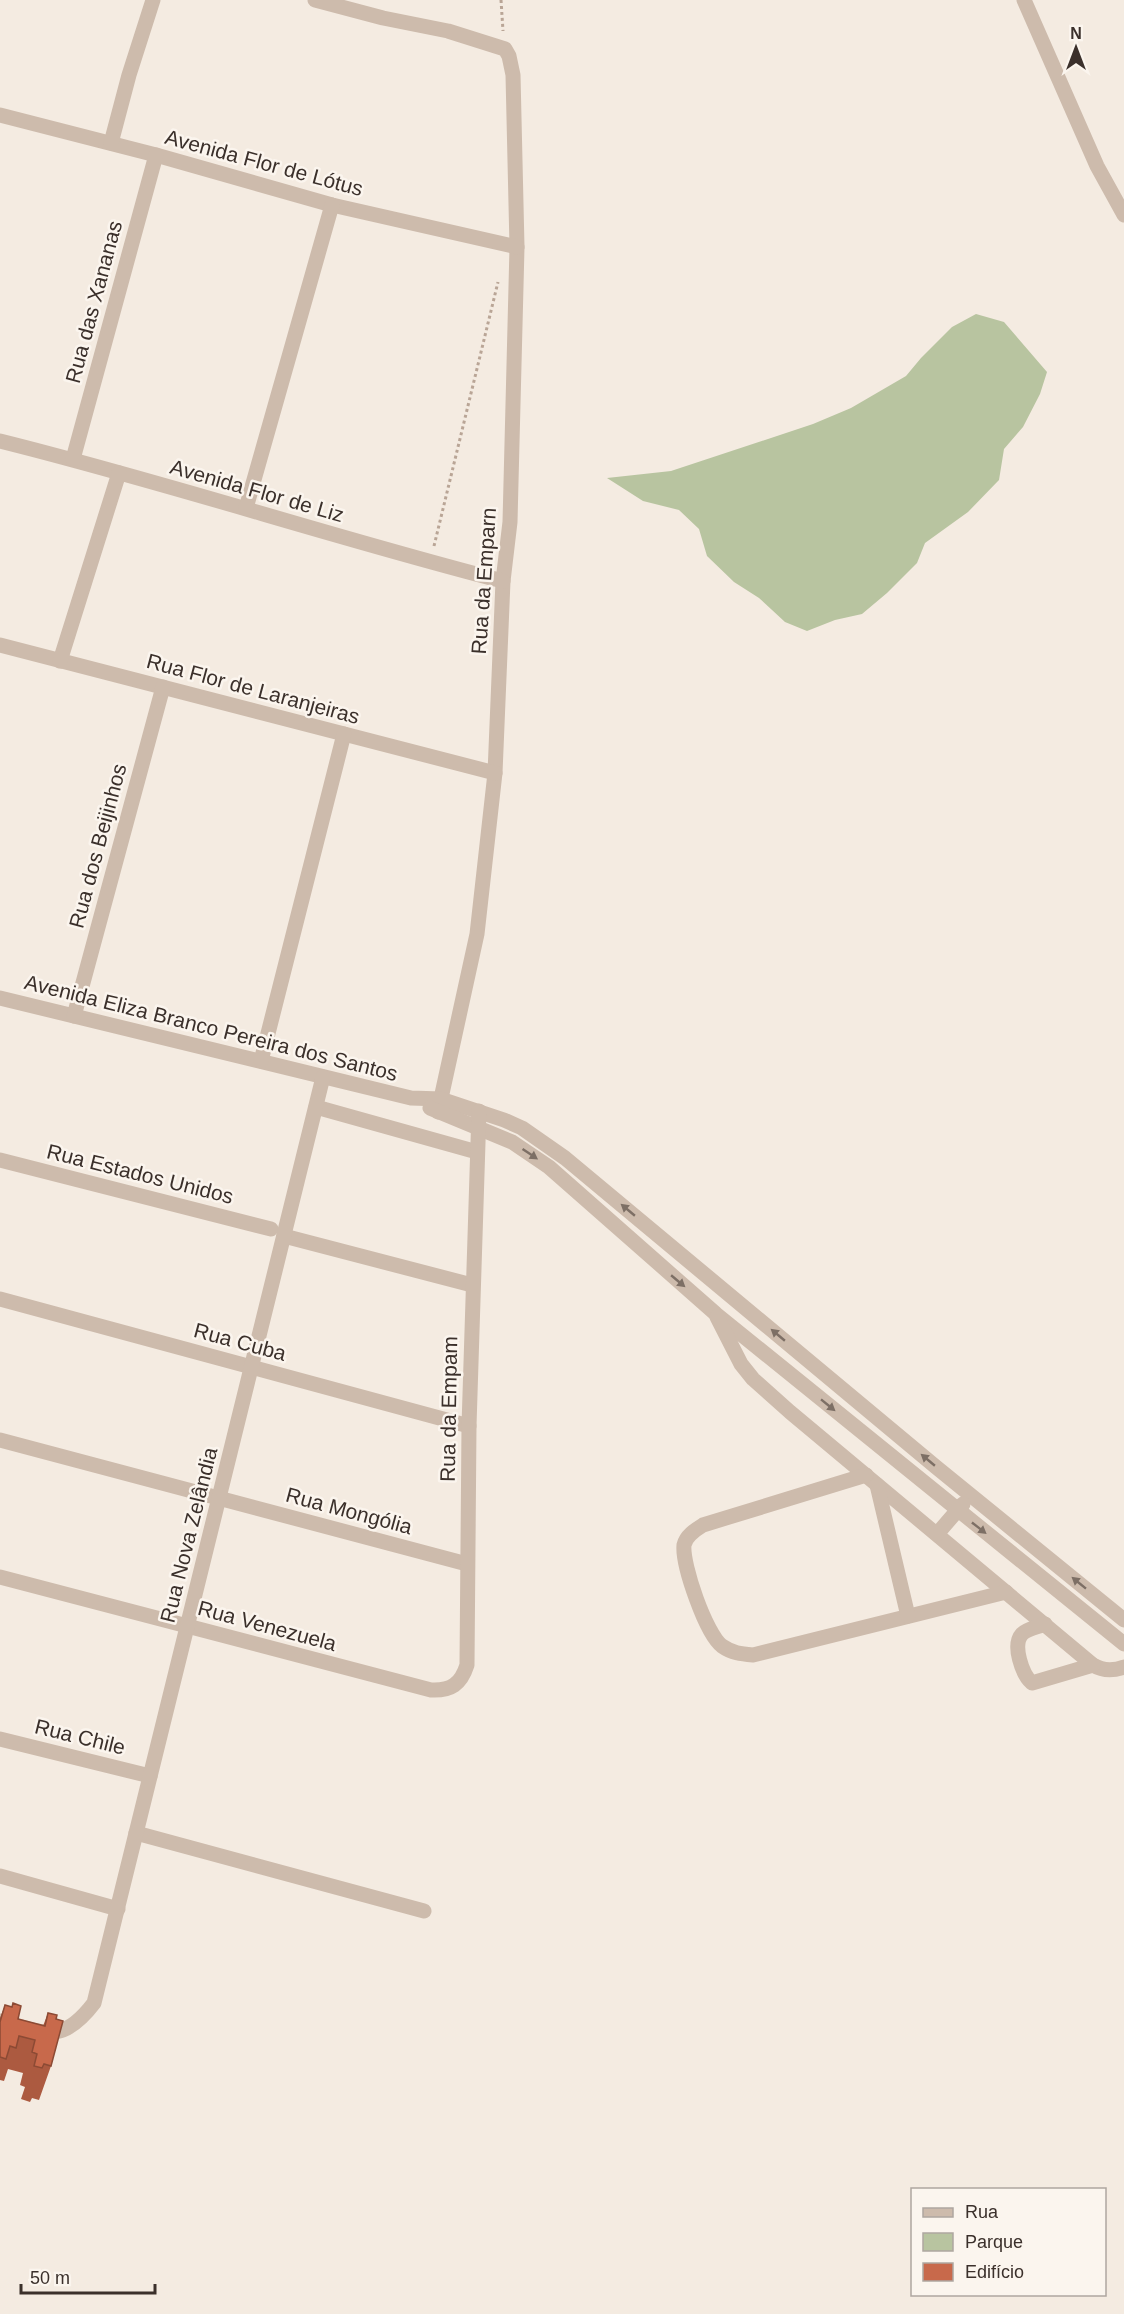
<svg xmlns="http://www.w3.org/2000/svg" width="1124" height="2314" font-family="Helvetica,sans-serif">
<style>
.green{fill:#b8c4a0}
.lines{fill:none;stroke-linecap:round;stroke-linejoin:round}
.path{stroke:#b9a596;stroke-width:3;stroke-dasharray:3 3;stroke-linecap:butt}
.minor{stroke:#cdbbac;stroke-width:15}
.wall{fill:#ac5a40}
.building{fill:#c8694b;stroke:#8c4a34;stroke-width:1.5}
.oneway{fill:#7d6f65}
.labels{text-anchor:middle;stroke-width:5;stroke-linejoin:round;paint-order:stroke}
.street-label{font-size:21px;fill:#3b302b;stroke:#fbf5ee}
</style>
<rect width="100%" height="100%" fill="#f4ebe1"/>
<polygon class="green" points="976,314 1004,322 1047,372 1040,394 1023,427 1004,449 999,480 968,512 925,543 917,563 887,593 862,614 835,620 807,631 785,622 759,598 734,582 707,556 699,529 679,510 643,501 607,478 671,471 813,424 851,408 906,376 921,358 952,327"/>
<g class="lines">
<g class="path">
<polyline points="501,0 503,31"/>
<polyline points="434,546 498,282"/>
</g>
<g class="minor">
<polyline points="315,0 383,18 448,31 505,49 509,56 513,75 517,247 510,522 503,581 495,773 477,934 438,1112"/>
<polyline points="1024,0 1097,166 1124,215"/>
<polyline points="0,115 156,155 332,205 517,247"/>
<polyline points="111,143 129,75 153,0"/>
<path d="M 0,441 C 169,483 335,538 503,581"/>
<polyline points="73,459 156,155"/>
<polyline points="246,508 332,205"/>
<polyline points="0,645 495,773"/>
<polyline points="60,661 119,473"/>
<polyline points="0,998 411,1098 441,1099 504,1120 522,1128 565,1158 936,1467 1124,1620"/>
<polyline points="74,1016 163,687"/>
<polyline points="261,1061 344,734"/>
<polyline points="316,1107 477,1152"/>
<polyline points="430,1108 512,1142 549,1167 716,1314 1124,1644"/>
<polyline points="0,1160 271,1229"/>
<polyline points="284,1236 472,1285"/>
<polyline points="0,1299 469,1426"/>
<path d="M 717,1317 L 741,1364 L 753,1379 L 790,1412 L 1093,1665 C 1103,1671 1113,1671 1124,1667"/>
<polyline points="0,1440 467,1564"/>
<path d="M 866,1475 L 703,1525 C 695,1530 686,1536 684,1545 C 682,1565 706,1634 722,1646 C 732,1653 741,1654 753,1655 L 1006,1592"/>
<polyline points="877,1485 908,1616"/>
<polyline points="937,1534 963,1504"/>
<path d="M 0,1577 L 431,1690 C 451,1691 461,1684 467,1665 L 469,1426 L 479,1111"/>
<path d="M 1045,1624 C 1038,1627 1027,1629 1022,1634 C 1012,1645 1022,1674 1032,1683 L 1093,1665"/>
<polyline points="0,1739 150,1776"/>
<polyline points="136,1833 424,1911"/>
<polyline points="0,1876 118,1909"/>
<path d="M 0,2021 C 45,2033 62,2045 94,2003 L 323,1077"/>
</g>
</g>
<polygon class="wall" points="5,2005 18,2019 43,2026 48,2013 51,2066 39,2100 32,2098 30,2102 21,2099 25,2087 20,2085 23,2073 8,2069 4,2081 0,2080 0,2018"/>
<polygon class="building" points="13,2003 21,2006 18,2019 45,2026 48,2013 57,2015 56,2019 63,2021 51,2066 44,2064 42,2068 34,2066 37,2054 32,2052 35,2040 19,2036 16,2048 10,2046 6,2059 0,2057 0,2022 5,2005 12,2007"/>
<defs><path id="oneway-solid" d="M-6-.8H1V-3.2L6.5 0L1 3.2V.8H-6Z" transform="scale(1.5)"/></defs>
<g class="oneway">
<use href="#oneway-solid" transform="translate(530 1154) rotate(34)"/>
<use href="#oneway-solid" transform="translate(628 1210) rotate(-140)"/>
<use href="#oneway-solid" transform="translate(678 1281) rotate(40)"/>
<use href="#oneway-solid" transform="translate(778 1335) rotate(-140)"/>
<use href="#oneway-solid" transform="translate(828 1405) rotate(39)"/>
<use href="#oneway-solid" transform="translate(928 1460) rotate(-140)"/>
<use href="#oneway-solid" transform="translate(979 1528) rotate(38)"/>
<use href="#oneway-solid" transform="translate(1079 1583) rotate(-141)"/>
</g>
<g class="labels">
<g class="street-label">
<text transform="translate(264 163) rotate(15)" y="7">Avenida Flor de Lótus</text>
<text transform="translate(94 302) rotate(-75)" y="7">Rua das Xananas</text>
<text transform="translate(257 491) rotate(16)" y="7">Avenida Flor de Liz</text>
<text transform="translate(484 581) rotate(-86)" y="7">Rua da Emparn</text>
<text transform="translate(253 689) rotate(15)" y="7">Rua Flor de Laranjeiras</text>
<text transform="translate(98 846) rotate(-75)" y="7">Rua dos Beijinhos</text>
<text transform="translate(211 1028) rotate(14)" y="7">Avenida Eliza Branco Pereira dos Santos</text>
<text transform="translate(140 1174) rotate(14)" y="7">Rua Estados Unidos</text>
<text transform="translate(240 1342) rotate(15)" y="7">Rua Cuba</text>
<text transform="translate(449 1409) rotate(-89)" y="7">Rua da Empam</text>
<text transform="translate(349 1511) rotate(15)" y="7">Rua Mongólia</text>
<text transform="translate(189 1535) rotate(-76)" y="7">Rua Nova Zelândia</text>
<text transform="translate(267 1626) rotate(15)" y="7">Rua Venezuela</text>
<text transform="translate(80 1737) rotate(14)" y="7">Rua Chile</text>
</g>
</g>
<rect x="911" y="2188" width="195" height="108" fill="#fbf5ee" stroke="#aea6a0" stroke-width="1.5"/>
<rect x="923" y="2208" width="30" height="9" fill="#cdbbac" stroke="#aea6a0" stroke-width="1.5"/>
<text x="965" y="2218" font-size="18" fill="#3b302b">Rua</text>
<rect x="923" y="2233" width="30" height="18" fill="#b8c4a0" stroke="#aea6a0" stroke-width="1.5"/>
<text x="965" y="2248" font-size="18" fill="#3b302b">Parque</text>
<rect x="923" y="2263" width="30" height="18" fill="#c8694b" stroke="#aea6a0" stroke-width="1.5"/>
<text x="965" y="2278" font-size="18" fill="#3b302b">Edifício</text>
<g transform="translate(1076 48)" stroke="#fbf5ee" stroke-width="4.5" paint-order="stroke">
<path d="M0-4.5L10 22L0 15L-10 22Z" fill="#3b302b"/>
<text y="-9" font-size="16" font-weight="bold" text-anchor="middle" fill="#3b302b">N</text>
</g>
<path d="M21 2284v9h134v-9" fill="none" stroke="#3b302b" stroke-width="3"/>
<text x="30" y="2284" font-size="18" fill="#3b302b" stroke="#fbf5ee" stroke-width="4.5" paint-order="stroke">50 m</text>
</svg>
